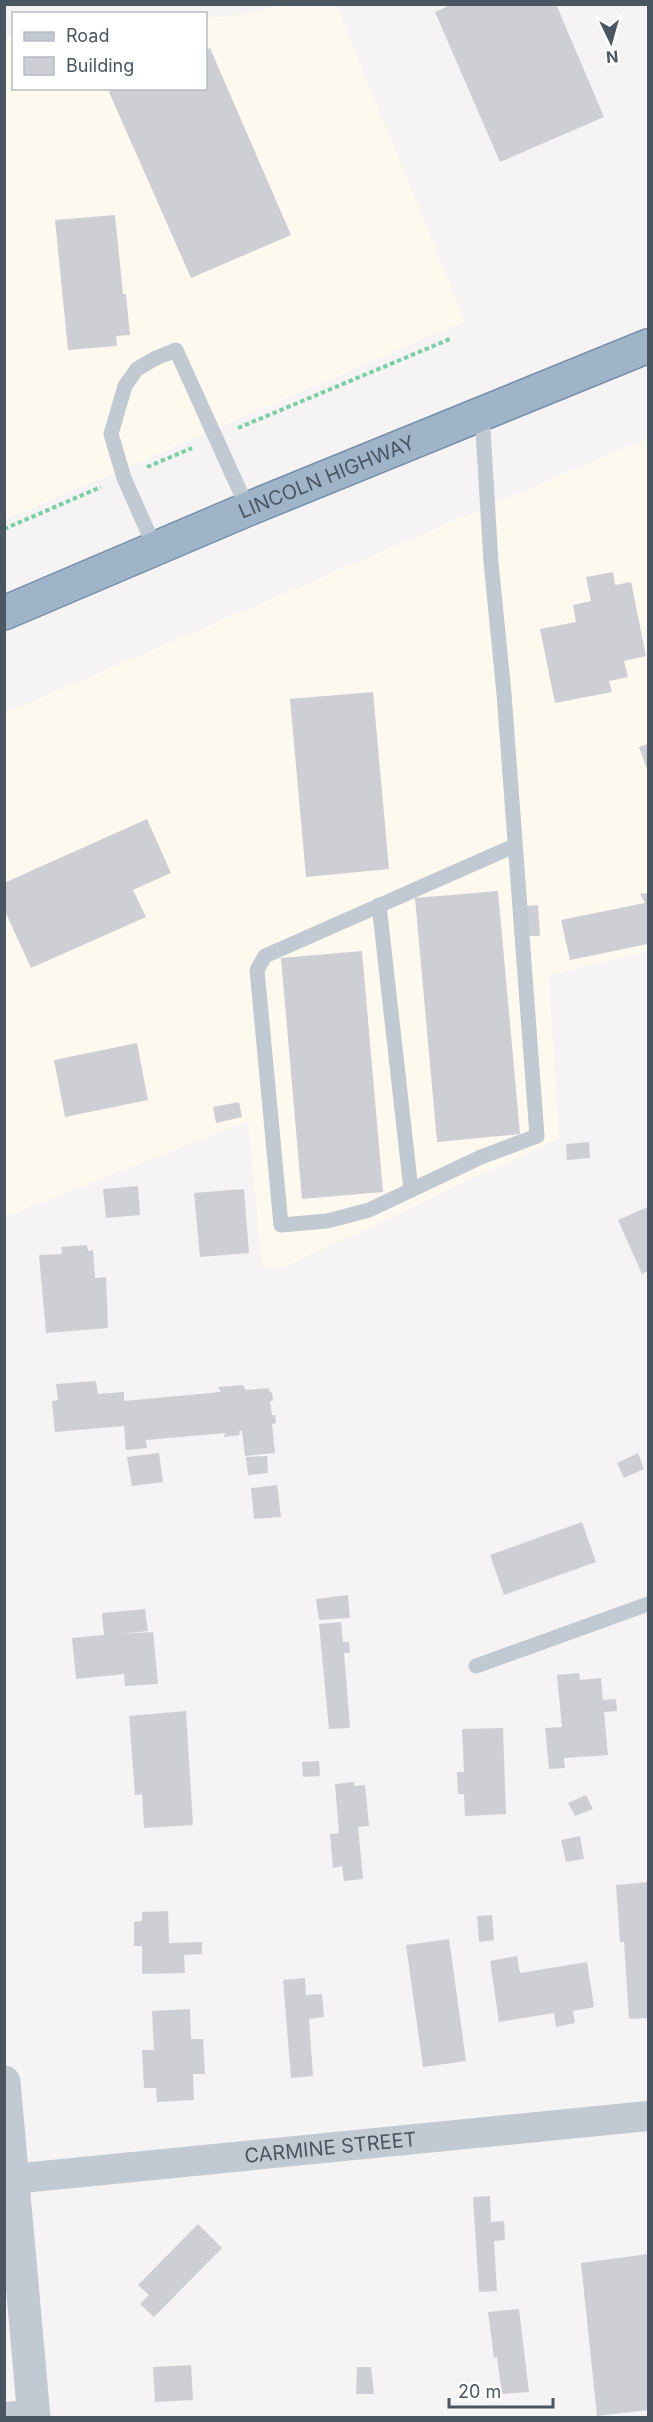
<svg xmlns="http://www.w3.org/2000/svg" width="653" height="2422" font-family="Inter,sans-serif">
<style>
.commercial{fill:#fdf9ef}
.building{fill:#cdcfd5}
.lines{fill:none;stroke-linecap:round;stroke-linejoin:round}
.trunk-casing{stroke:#7690ad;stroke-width:36}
.path{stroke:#7ad0a6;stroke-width:4;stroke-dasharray:4.5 3;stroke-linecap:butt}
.service{stroke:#c1cad2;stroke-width:15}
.minor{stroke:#c1cad2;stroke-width:30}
.tertiary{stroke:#c1cad2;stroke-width:33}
.trunk{stroke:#9fb4c9;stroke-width:33}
.labels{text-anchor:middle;stroke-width:6;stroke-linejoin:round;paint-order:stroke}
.street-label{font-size:20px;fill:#4a5661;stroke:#fff}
</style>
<rect width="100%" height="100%" fill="#f5f3f3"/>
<g class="commercial">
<polygon points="280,5 336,5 465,321 5,520 4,36 13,35 14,88 206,88 206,18 251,14"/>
<polygon points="648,438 648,951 549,975 559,1138 285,1267 262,1268 248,1121 5,1217 5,713"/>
</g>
<g class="building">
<polygon points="453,4 556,4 604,117 500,162 435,12"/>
<polygon points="210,48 291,235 191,278 109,92 117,88 206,88 206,50"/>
<polygon points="115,215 123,294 126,294 130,335 116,336 117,346 68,350 55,220"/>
<polygon points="613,572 615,585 631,582 646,656 624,661 628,677 609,681 612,692 555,703 540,629 576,622 573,605 591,601 586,577"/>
<polygon points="373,692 389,869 306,877 290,699"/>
<polygon points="648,744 648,772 639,747"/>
<polygon points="147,819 171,873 133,890 146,917 31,968 4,909 4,883"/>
<polygon points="498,891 520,1134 437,1142 415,898"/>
<polygon points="648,893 648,944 570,960 561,920 645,903 640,894"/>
<polygon points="538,905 540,936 526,936 525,906"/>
<polygon points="362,951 383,1192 302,1199 281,958"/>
<polygon points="137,1043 148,1100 65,1117 54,1060"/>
<polygon points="239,1102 242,1117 216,1123 213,1107"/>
<polygon points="589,1142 590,1158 567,1160 566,1144"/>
<polygon points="138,1186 140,1215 106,1218 103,1189"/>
<polygon points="244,1189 249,1253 200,1257 194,1193"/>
<polygon points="648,1207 648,1271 642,1274 618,1220"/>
<polygon points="87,1245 88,1251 93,1250 95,1278 106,1277 108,1328 46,1333 39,1255 62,1254 61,1247"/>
<polygon points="96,1381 98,1394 124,1392 124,1401 221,1392 218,1387 243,1385 246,1390 269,1388 270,1393 272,1392 273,1401 270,1401 272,1415 275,1415 276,1423 272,1424 275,1453 245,1456 242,1431 239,1431 240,1435 224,1437 225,1433 146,1440 147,1448 126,1450 124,1426 55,1432 52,1401 58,1400 56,1384"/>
<polygon points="159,1453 163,1482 132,1486 127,1457"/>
<polygon points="638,1453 644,1469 624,1478 617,1463"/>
<polygon points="267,1456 268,1473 248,1475 246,1457"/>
<polygon points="277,1485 281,1517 254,1519 251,1488"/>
<polygon points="582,1522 596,1562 504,1595 490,1555"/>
<polygon points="348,1595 350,1618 319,1620 316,1599"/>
<polygon points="145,1609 148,1631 120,1634 153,1632 158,1684 125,1686 124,1674 76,1679 72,1638 104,1635 102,1613"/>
<polygon points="341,1622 343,1642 349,1642 350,1653 344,1653 350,1728 329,1729 319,1624"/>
<polygon points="579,1673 580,1680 601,1678 603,1700 616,1699 617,1711 604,1712 608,1755 564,1758 565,1768 549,1769 545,1728 562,1727 557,1675"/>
<polygon points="186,1711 193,1825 144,1828 142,1794 135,1795 129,1716"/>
<polygon points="503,1728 506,1814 465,1816 464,1794 458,1794 457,1772 464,1772 462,1729"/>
<polygon points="319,1761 320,1776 303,1777 302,1762"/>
<polygon points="354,1782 354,1786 365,1785 369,1826 358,1827 363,1879 344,1881 342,1866 333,1868 330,1834 339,1833 335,1784"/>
<polygon points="586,1795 593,1809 575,1816 568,1803"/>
<polygon points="580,1836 584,1859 566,1862 561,1840"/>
<polygon points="648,1882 648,2018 629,2019 624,1942 620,1942 616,1885"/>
<polygon points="168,1911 169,1943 202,1942 202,1954 184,1955 185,1973 142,1974 142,1946 134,1946 134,1922 142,1921 142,1912"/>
<polygon points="492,1915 494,1940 479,1942 477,1916"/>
<polygon points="449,1939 466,2061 423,2067 406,1945"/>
<polygon points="517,1956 520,1973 587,1962 594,2007 573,2011 575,2023 556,2027 554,2013 499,2022 490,1961"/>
<polygon points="305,1978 306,1995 322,1994 324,2017 309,2019 313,2076 291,2078 283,1980"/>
<polygon points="190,2009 191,2039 203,2039 205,2074 193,2074 194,2100 157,2102 156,2088 144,2088 142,2050 154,2050 152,2011"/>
<polygon points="490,2196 491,2222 504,2221 505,2240 494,2241 497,2291 479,2292 473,2197"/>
<polygon points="198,2224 222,2248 154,2317 140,2304 149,2295 138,2285"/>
<polygon points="648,2254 648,2410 597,2416 581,2263"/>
<polygon points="519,2309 529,2392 502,2394 497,2357 494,2358 488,2312"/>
<polygon points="191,2365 193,2400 155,2402 153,2367"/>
<polygon points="357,2367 371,2367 374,2394 356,2394"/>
</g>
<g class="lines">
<defs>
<g id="trunk">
<path id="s2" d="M 4,613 L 248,509 L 648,346"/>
</g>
</defs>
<use href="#trunk" class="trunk-casing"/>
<g class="path">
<polyline points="238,428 450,339"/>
<polyline points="147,467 192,448"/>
<polyline points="4,529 101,487"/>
</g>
<g class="service">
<polyline points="482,414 491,562 504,694 537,1136 481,1157 369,1210 327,1221 281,1225 257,970 265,956 514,846"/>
<polyline points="155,548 124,478 111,434 125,386 137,369 156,358 176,350 248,509"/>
<polyline points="379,905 411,1190"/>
<polyline points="476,1666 648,1604"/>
</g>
<g class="minor">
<path id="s1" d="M 12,2179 L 648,2116"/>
<polyline points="4,2417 33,2415"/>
</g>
<polyline class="tertiary" points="4,2082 34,2418"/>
<use href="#trunk" class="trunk"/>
</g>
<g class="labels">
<g class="street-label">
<text dy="7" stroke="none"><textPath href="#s2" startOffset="350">LINCOLN HIGHWAY</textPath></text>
<text dy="7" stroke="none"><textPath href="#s1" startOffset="320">CARMINE STREET</textPath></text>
</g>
</g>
<rect width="653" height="2422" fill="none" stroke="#4a5661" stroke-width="12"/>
<rect x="12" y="12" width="195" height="78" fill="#ffffff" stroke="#b7bbc0" stroke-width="1.5"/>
<rect x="24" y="32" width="30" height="9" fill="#c1cad2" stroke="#b7bbc0" stroke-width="1.5"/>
<text x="66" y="42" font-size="18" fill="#4a5661">Road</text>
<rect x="24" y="57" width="30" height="18" fill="#cdcfd5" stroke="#b7bbc0" stroke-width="1.5"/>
<text x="66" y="72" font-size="18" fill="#4a5661">Building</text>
<g transform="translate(611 42) rotate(175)" stroke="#ffffff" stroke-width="4.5" paint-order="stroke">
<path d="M0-4.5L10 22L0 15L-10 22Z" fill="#4a5661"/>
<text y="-9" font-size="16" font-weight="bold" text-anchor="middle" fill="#4a5661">N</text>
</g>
<path d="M449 2398v9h104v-9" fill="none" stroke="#4a5661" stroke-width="3"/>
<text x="458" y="2398" font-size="18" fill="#4a5661" stroke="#ffffff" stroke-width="4.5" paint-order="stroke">20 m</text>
</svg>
